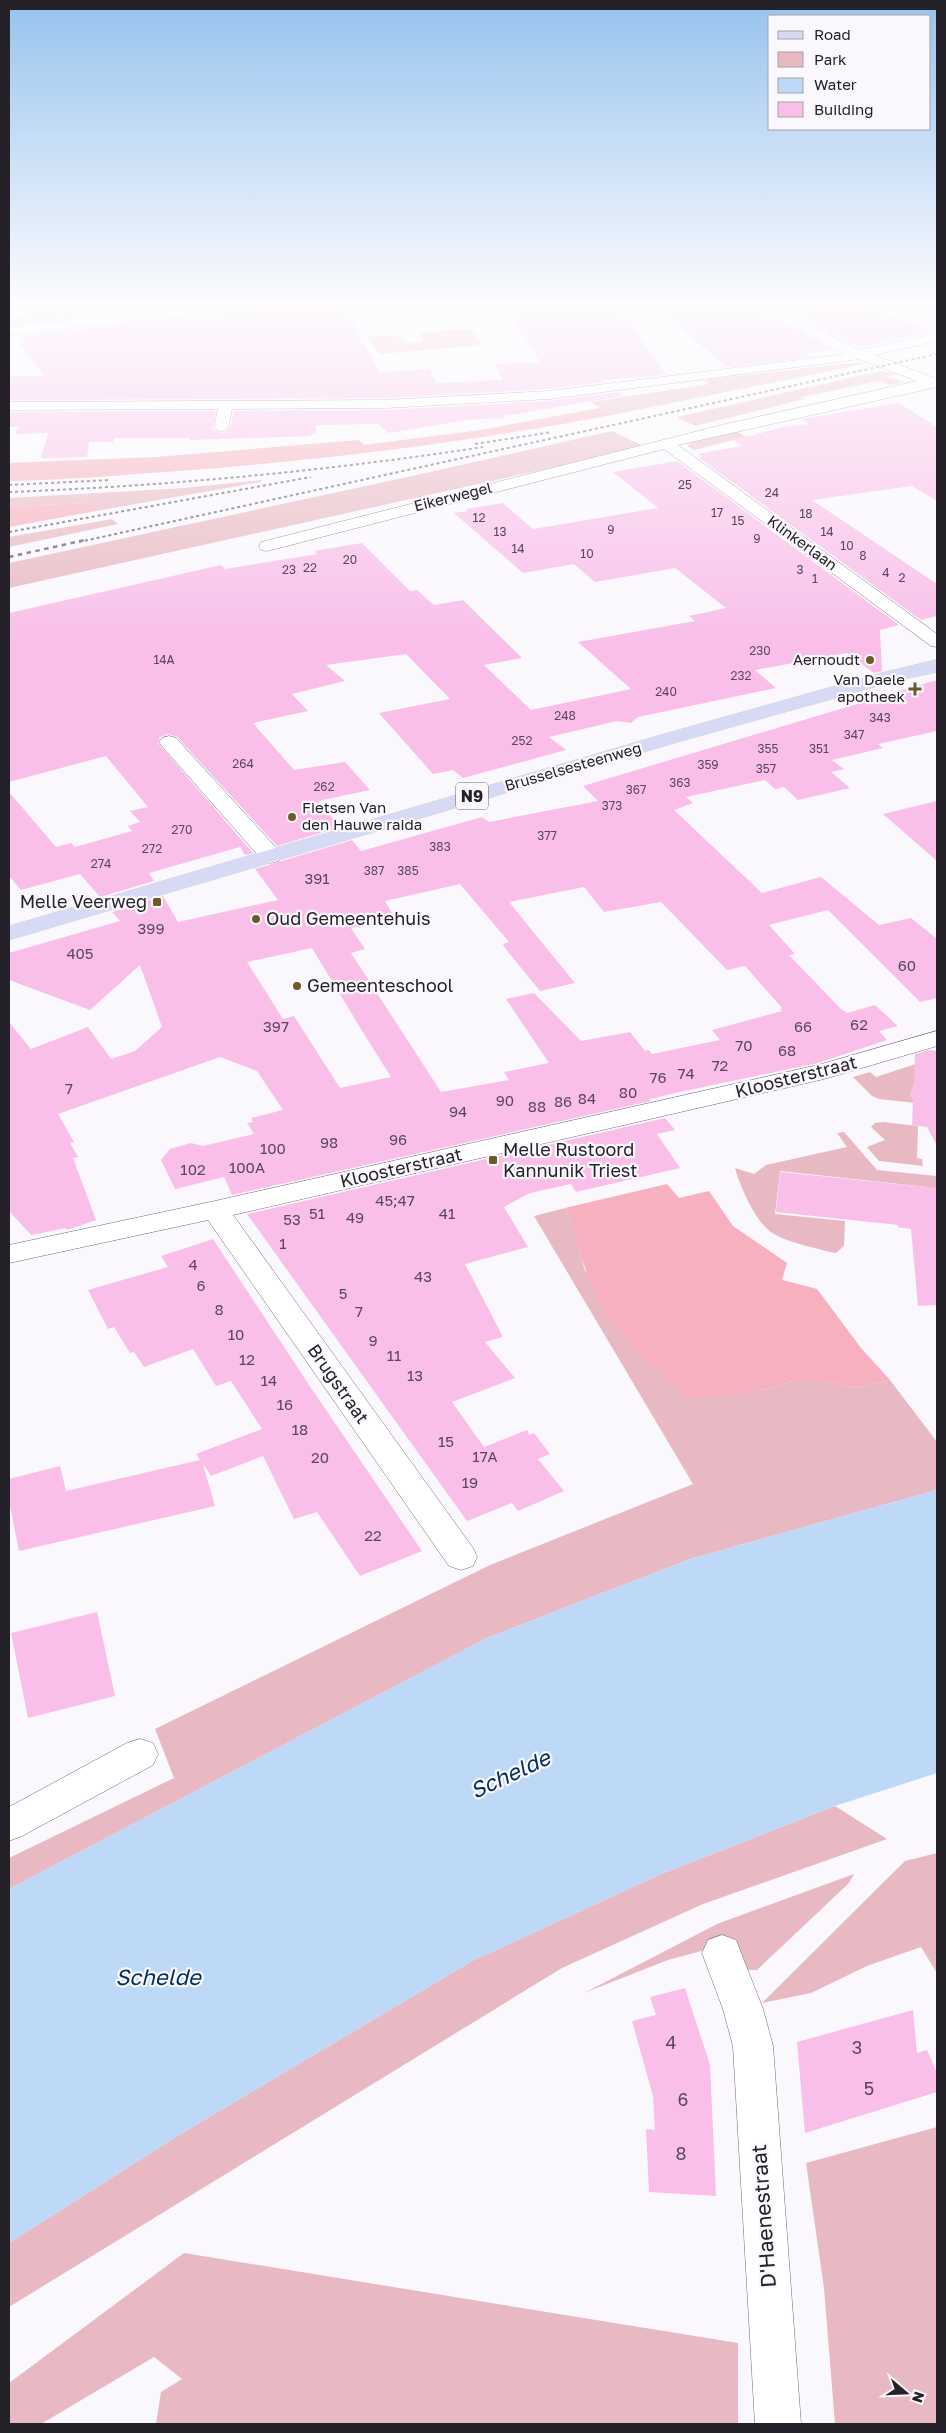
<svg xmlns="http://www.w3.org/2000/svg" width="946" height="2433" font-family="'Golos Text',sans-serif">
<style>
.green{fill:#e9b9c3}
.forest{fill:#f6b0be}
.water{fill:#bed9f7}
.building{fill:#f9bfe9;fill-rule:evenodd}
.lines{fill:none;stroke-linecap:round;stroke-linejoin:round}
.minor-casing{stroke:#73687d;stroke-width:1}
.major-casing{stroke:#d3d3d4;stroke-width:1}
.minor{fill:#fff;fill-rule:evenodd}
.major{fill:#d7daf4;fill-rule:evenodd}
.rail-far1{stroke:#656269;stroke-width:2;stroke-dasharray:3 3;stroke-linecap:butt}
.rail{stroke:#656269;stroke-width:2.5;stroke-dasharray:4.5 4.5;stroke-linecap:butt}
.poi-dot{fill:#6c5b29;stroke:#faf8fd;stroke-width:2}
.labels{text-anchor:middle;stroke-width:4.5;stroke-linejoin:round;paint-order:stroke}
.far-number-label{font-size:12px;fill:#5a4859}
.far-street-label{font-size:15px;fill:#252129;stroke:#faf8fd}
.far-poi-label{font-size:15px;fill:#252129;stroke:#faf8fd;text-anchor:end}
.number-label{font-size:15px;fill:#5a4859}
.shield{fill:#faf8fd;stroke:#656269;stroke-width:1}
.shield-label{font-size:16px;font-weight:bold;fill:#252129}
.poi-label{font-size:18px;fill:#252129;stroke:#faf8fd;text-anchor:start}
.street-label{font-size:18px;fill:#252129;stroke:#faf8fd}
.near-number-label{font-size:18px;fill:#5a4859}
.near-street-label{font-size:21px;fill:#252129;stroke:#faf8fd}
.near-water-label{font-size:22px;font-style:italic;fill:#002f5a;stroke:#faf8fd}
</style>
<rect width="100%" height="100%" fill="#faf8fd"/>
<g class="green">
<polygon points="860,362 864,364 612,415 591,402 709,384 703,380"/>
<polygon points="881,371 897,374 885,377 905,382 890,385 879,381 802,397 804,399 695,426 677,417"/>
<polygon points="735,430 746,437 694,450 687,446 693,441"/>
<polygon points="612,431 645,447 9,588 9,563 412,476"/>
<polygon points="262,480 260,482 96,511 99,505 92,503 9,506 9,498 184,488"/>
<polygon points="112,519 118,524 9,547 9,537"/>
<polygon points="937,1057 937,1070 916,1080 910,1095 916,1103 879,1099 872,1096 853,1077 870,1072 876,1077"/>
<polygon points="883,1122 918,1126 917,1158 922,1159 923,1166 879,1161 867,1147 885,1140 871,1127 875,1123"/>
<path d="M 844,1132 L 877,1170 L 937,1176 L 937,1193 L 927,1187 L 780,1171 L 775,1214 L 845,1221 L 844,1246 L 836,1253 L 830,1252 C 812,1247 790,1243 774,1234 C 757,1225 740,1187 735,1168 L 754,1174 L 766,1165 L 847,1147 L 837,1133 Z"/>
<polygon points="565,1208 570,1216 585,1271 756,1392 793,1381 823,1381 856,1388 890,1380 937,1442 937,1490 690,1559 487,1638 9,1889 9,1858 174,1778 155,1729 490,1565 693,1484 534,1216"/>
<polygon points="835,1806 887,1839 703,1904 562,1968 9,2307 9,2243 179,2135 472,1961 661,1874"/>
<polygon points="937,1853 937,1973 921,1947 867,1966 811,1993 762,2003 905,1861"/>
<polygon points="854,1874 849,1883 757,1970 746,1970 720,1946 668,1960 584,1993 717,1924"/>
<polygon points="937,2127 937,2424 835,2424 824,2288 806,2163"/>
<polygon points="184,2253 738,2343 738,2424 156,2424 161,2392 182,2379 154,2357 41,2424 9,2424 9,2383"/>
</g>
<g class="forest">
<polygon points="473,329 482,345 380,354 367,337 396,335 406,343 424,342 420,332"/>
<path d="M 600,408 L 612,415 C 469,442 324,460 179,471 C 122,475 66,480 9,481 L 9,463 L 156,457 L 359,440 L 364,445 L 480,430 Z"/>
<polygon points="92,503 99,505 96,511 9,527 9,506"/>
<path d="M 667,1184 L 679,1198 L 709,1191 L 733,1226 L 787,1263 L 782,1280 L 817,1289 L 861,1348 L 890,1380 L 856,1388 L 823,1381 L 793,1381 L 756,1392 L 688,1399 C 664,1376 622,1340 606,1313 C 588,1283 578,1250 570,1216 L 565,1208 Z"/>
</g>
<polygon class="water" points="937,1490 937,1773 835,1806 661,1874 472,1961 179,2135 9,2243 9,1889 487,1638 690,1559"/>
<g class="building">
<polygon points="19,304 191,304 10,325 9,317 28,315"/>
<polygon points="251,304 344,304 379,372 430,369 436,383 502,380 495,364 540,362 503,304 617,304 666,375 602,380 605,382 549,389 385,398 9,400 9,376 44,376 19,343 24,342 19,336 243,310"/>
<polygon points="654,304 745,304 786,323 834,350 805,353 810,357 726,367"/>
<polygon points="766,304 866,304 931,332 858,347 793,313"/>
<polygon points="618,392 623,396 503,416 504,418 466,420 388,433 378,424 316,425 316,434 311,434 311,436 190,440 190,438 114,438 113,442 89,442 87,457 41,458 48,433 15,434 18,427 9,427 9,412 216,411 212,429 222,434 230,428 234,411 385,410 549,401"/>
<polygon points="899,403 937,427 937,501 912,486 812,500 937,584 937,616 921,620 698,457 702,457 698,454 742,446 734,440 784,427 809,424 801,419"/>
<polygon points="677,461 899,625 880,630 882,671 874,673 847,653 755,670 776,688 638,717 631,723 617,721 549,737 566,750 463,778 453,770 433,774 379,713 450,699 406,654 326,665 345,681 292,694 308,711 253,723 294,770 345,762 370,790 318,801 340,827 277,846 177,737 168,734 160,737 158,743 253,853 245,855 240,847 149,873 154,881 100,897 80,874 21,890 9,876 9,792 56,847 71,843 75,847 132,831 128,826 140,822 130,811 148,807 106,756 9,782 9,613 221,565 225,569 317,554 314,551 362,543 410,591 417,590 434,605 463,600 522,658 484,665 531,710 631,689 578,642 695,621 689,616 726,608 675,568 595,582 574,564 523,573 454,513 468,511 466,509 503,503 533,529 658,508 613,472"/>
<path d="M 937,680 L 937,731 L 878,744 L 883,748 L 832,760 L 844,769 L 831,772 L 850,788 L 798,800 L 784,787 L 775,789 L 765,780 L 686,797 L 693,803 L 674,810 L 762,893 L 821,877 L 879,925 L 911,918 L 937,939 L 937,998 L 920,1002 L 828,910 L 769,925 L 795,954 L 789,955 L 840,1008 L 847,1013 L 875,1005 L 898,1026 L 879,1031 L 887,1040 L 818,1063 L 680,1092 L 650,1099 L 651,1101 L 232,1195 L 224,1177 L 175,1189 L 161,1160 L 170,1149 L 191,1143 L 203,1146 L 254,1134 L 247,1123 L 253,1122 L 251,1118 L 283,1110 L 257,1071 L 220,1057 L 58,1114 L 74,1142 L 70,1143 L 78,1157 L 73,1158 L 96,1220 L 67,1230 L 66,1228 L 31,1235 L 9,1211 L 9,1022 L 31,1049 L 88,1027 L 111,1059 L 135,1051 L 162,1027 L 140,965 L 90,1010 L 9,980 L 9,953 L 120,921 L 112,912 L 163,896 L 178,922 L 278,900 L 255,869 L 352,840 L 361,851 L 482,817 L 489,822 L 598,801 L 583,786 ZM 460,884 L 509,942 L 503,944 L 505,948 L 540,991 L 575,983 L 509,902 L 584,887 L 604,912 L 661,902 L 727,970 L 745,966 L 782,1008 L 780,1009 L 782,1011 L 712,1030 L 720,1040 L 652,1054 L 649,1050 L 645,1051 L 630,1032 L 581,1041 L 534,993 L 506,999 L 549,1063 L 504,1072 L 509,1080 L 441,1092 L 351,953 L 365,949 L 351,928 L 396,920 L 385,901 ZM 312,948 L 361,1029 L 391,1077 L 340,1088 L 294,1016 L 283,1019 L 247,962 Z"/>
<polygon points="937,801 937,861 883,814"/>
<polygon points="929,1050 937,1051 937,1146 927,1127 912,1125 913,1100 910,1095 914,1083 915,1054"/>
<polygon points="665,1118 675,1130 657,1134 680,1168 576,1192 571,1184 530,1193 504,1207 528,1247 465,1264 503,1337 485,1342 515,1378 452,1402 484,1447 527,1430 529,1435 534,1433 550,1454 538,1459 564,1491 518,1511 512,1503 467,1521 247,1214"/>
<polygon points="780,1172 937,1188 937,1305 918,1306 911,1229 898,1227 898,1225 776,1212"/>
<polygon points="213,1239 309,1385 422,1551 360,1576 317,1512 294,1519 263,1456 211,1476 203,1464 215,1506 19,1551 9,1501 9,1479 60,1466 66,1491 200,1460 196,1454 262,1429 231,1381 216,1386 193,1349 144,1367 134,1352 130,1353 114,1327 108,1329 88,1290 168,1267 161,1256"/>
<polygon points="97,1612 115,1696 28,1718 11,1633"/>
<polygon points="685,1988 710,2065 716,2196 649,2192 646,2129 655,2130 653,2096 632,2021 656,2015 650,1997"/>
<polygon points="913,2010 917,2053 927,2050 937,2073 937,2092 805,2133 797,2042"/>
</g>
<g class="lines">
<defs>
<g id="minor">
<polygon points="208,304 249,304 243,308 9,335 9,327"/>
<path d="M 747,304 C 793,304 820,335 861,350 L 937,333 L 937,341 L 875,355 L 937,379 L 937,387 L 678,445 L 937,634 L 937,647 L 931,646 L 664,449 L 267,551 L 261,550 L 259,546 L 261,542 L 726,424 L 917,381 L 859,359 L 549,399 L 385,408 L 232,409 L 228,428 L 221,432 L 214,428 L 218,409 L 9,410 L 9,402 L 385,400 L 549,391 L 846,354 L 787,321 Z"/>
<polygon points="169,736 176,738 279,851 282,856 279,861 271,863 263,861 162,746 159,742 162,738"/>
<polygon points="937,1031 937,1046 824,1079 233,1215 473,1548 477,1557 473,1566 461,1570 449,1566 208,1220 9,1263 9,1245 215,1201 818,1065"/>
<polygon points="140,1739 153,1743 158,1754 153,1765 22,1836 9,1841 9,1807 127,1743"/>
<polygon points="722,1935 736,1940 763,2009 773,2046 801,2424 755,2424 733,2046 723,2009 702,1953 708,1940"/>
</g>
<polygon id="major" points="937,660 937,672 896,681 678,742 9,940 9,926 664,734 885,672"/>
</defs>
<use href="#minor" class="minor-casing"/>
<use href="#major" class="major-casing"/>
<use href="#minor" class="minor"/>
<use href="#major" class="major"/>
<g class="rail-far1">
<polyline points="475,444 552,432"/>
<polyline points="9,485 110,480"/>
<path d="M 9,492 C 168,486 326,471 483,447"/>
<polyline points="9,532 311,477"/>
<polyline points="79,542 937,354"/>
</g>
<polyline class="rail" points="9,557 85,540"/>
</g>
<linearGradient id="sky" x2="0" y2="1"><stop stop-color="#97c3ee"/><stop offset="0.47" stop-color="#fdfcfe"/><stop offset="1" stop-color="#fdfcfe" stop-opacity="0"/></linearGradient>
<rect width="946" height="645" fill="url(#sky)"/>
<g class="poi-dot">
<circle cx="870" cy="660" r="5"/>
<path d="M912.5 681.5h5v5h5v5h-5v5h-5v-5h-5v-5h5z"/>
<circle cx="292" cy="817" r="5"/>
<rect x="152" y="897" width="10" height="10" rx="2.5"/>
<circle cx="256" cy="919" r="5"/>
<circle cx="297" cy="986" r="5"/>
<rect x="488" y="1155" width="10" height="10" rx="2.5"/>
</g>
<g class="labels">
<g class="far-number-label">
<text x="685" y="489">25</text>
<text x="772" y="497">24</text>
<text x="717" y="517">17</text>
<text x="806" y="518">18</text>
<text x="479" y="522">12</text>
<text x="738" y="525">15</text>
<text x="611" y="534">9</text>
<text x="500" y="536">13</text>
<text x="827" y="536">14</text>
<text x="757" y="543">9</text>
<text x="847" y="550">10</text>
<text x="518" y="553">14</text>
<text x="587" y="558">10</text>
<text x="863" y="560">8</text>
<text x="350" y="564">20</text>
<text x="310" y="572">22</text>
<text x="289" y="574">23</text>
<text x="800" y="574">3</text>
<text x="886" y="577">4</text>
<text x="902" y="582">2</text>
<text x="815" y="583">1</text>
<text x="760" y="655">230</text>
<text x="164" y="664">14A</text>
<text x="741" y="680">232</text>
<text x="666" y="696">240</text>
<text x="565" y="720">248</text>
<text x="880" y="722">343</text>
<text x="854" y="739">347</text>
<text x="522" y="745">252</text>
<text x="768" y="753">355</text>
<text x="819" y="753">351</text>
<text x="243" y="768">264</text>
<text x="708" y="769">359</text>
<text x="766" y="773">357</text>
<text x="680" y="787">363</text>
<text x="324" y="791">262</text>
<text x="636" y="794">367</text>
<text x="612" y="810">373</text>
<text x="182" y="834">270</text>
<text x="547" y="840">377</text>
<text x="440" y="851">383</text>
<text x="152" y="853">272</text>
<text x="101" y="868">274</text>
<text x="374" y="875">387</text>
<text x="408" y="875">385</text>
</g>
<g class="far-street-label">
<text transform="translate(453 497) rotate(-14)" y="5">Eikerwegel</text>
<text transform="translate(802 543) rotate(36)" y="5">Klinkerlaan</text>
<text transform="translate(573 767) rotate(-16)" y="5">Brusselsesteenweg</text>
</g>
<g class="far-poi-label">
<text x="860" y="665">Aernoudt</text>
<text x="905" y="685">Van Daele<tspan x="905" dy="17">apotheek</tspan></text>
<text x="302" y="813" text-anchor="start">Fietsen Van<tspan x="302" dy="17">den Hauwe raida</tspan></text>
</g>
<g class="number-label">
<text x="317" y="884">391</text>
<text x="151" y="934">399</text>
<text x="80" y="959">405</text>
<text x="907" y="971">60</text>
<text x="859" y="1030">62</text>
<text x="276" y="1032">397</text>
<text x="803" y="1032">66</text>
<text x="744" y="1051">70</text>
<text x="787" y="1056">68</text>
<text x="720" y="1071">72</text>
<text x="686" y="1079">74</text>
<text x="658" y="1083">76</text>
<text x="69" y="1094">7</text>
<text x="628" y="1098">80</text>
<text x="587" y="1104">84</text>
<text x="505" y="1106">90</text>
<text x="563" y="1107">86</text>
<text x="537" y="1112">88</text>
<text x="458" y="1117">94</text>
<text x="398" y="1145">96</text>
<text x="329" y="1148">98</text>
<text x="273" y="1154">100</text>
<text x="247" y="1173">100A</text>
<text x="193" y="1175">102</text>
<text x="395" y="1206">45;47</text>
<text x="317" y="1219">51</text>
<text x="447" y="1219">41</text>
<text x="355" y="1223">49</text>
<text x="292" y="1225">53</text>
<text x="283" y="1249">1</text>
<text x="193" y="1270">4</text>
<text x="423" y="1282">43</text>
<text x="201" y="1291">6</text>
<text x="343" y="1299">5</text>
<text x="219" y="1315">8</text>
<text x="359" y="1317">7</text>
<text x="236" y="1340">10</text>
<text x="373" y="1346">9</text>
<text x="394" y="1361">11</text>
<text x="247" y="1365">12</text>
<text x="415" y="1381">13</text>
<text x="269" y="1386">14</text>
<text x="285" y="1410">16</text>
<text x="300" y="1435">18</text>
<text x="446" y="1447">15</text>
<text x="485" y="1462">17A</text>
<text x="320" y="1463">20</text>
<text x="470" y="1488">19</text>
<text x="373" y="1541">22</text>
</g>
<rect class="shield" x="456" y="782.5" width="32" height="27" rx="4"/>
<g class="shield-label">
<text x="472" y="802">N9</text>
</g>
<g class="poi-label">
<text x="147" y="908" text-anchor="end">Melle Veerweg</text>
<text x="266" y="925">Oud Gemeentehuis</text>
<text x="307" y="992">Gemeenteschool</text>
<text x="503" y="1156">Melle Rustoord<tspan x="503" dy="21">Kannunik Triest</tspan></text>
</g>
<g class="street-label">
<text transform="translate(796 1077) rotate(-14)" y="6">Kloosterstraat</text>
<text transform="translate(401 1168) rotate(-13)" y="6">Kloosterstraat</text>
<text transform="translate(338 1384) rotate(55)" y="6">Brugstraat</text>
</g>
<g class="near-number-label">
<text x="671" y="2049">4</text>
<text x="857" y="2054">3</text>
<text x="869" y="2095">5</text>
<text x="683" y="2106">6</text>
<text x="681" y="2160">8</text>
</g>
<g class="near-street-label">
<text transform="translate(764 2216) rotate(-94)" y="7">D'Haenestraat</text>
</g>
<g class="near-water-label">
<text transform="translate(510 1774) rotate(-25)" y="8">Schelde</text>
<text x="158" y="1985">Schelde</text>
</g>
</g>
<rect width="946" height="2433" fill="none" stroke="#252129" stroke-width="20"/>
<rect x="768" y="15" width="162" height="115" fill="#faf8fd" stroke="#a5a2a8"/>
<rect x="778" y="31" width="25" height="8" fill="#d7daf4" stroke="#a5a2a8"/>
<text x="814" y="40" font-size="15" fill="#252129">Road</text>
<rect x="778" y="52" width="25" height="15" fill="#e9b9c3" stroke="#a5a2a8"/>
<text x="814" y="65" font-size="15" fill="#252129">Park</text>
<rect x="778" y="78" width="25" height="15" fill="#bed9f7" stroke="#a5a2a8"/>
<text x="814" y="90" font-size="15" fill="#252129">Water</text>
<rect x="778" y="102" width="25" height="15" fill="#f9bfe9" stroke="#a5a2a8"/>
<text x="814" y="115" font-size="15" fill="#252129">Building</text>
<g transform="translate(906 2393) rotate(109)" stroke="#faf8fd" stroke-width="4" paint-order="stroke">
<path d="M0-4L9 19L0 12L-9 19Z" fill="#252129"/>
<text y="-8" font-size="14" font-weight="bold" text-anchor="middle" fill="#252129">N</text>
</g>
</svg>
